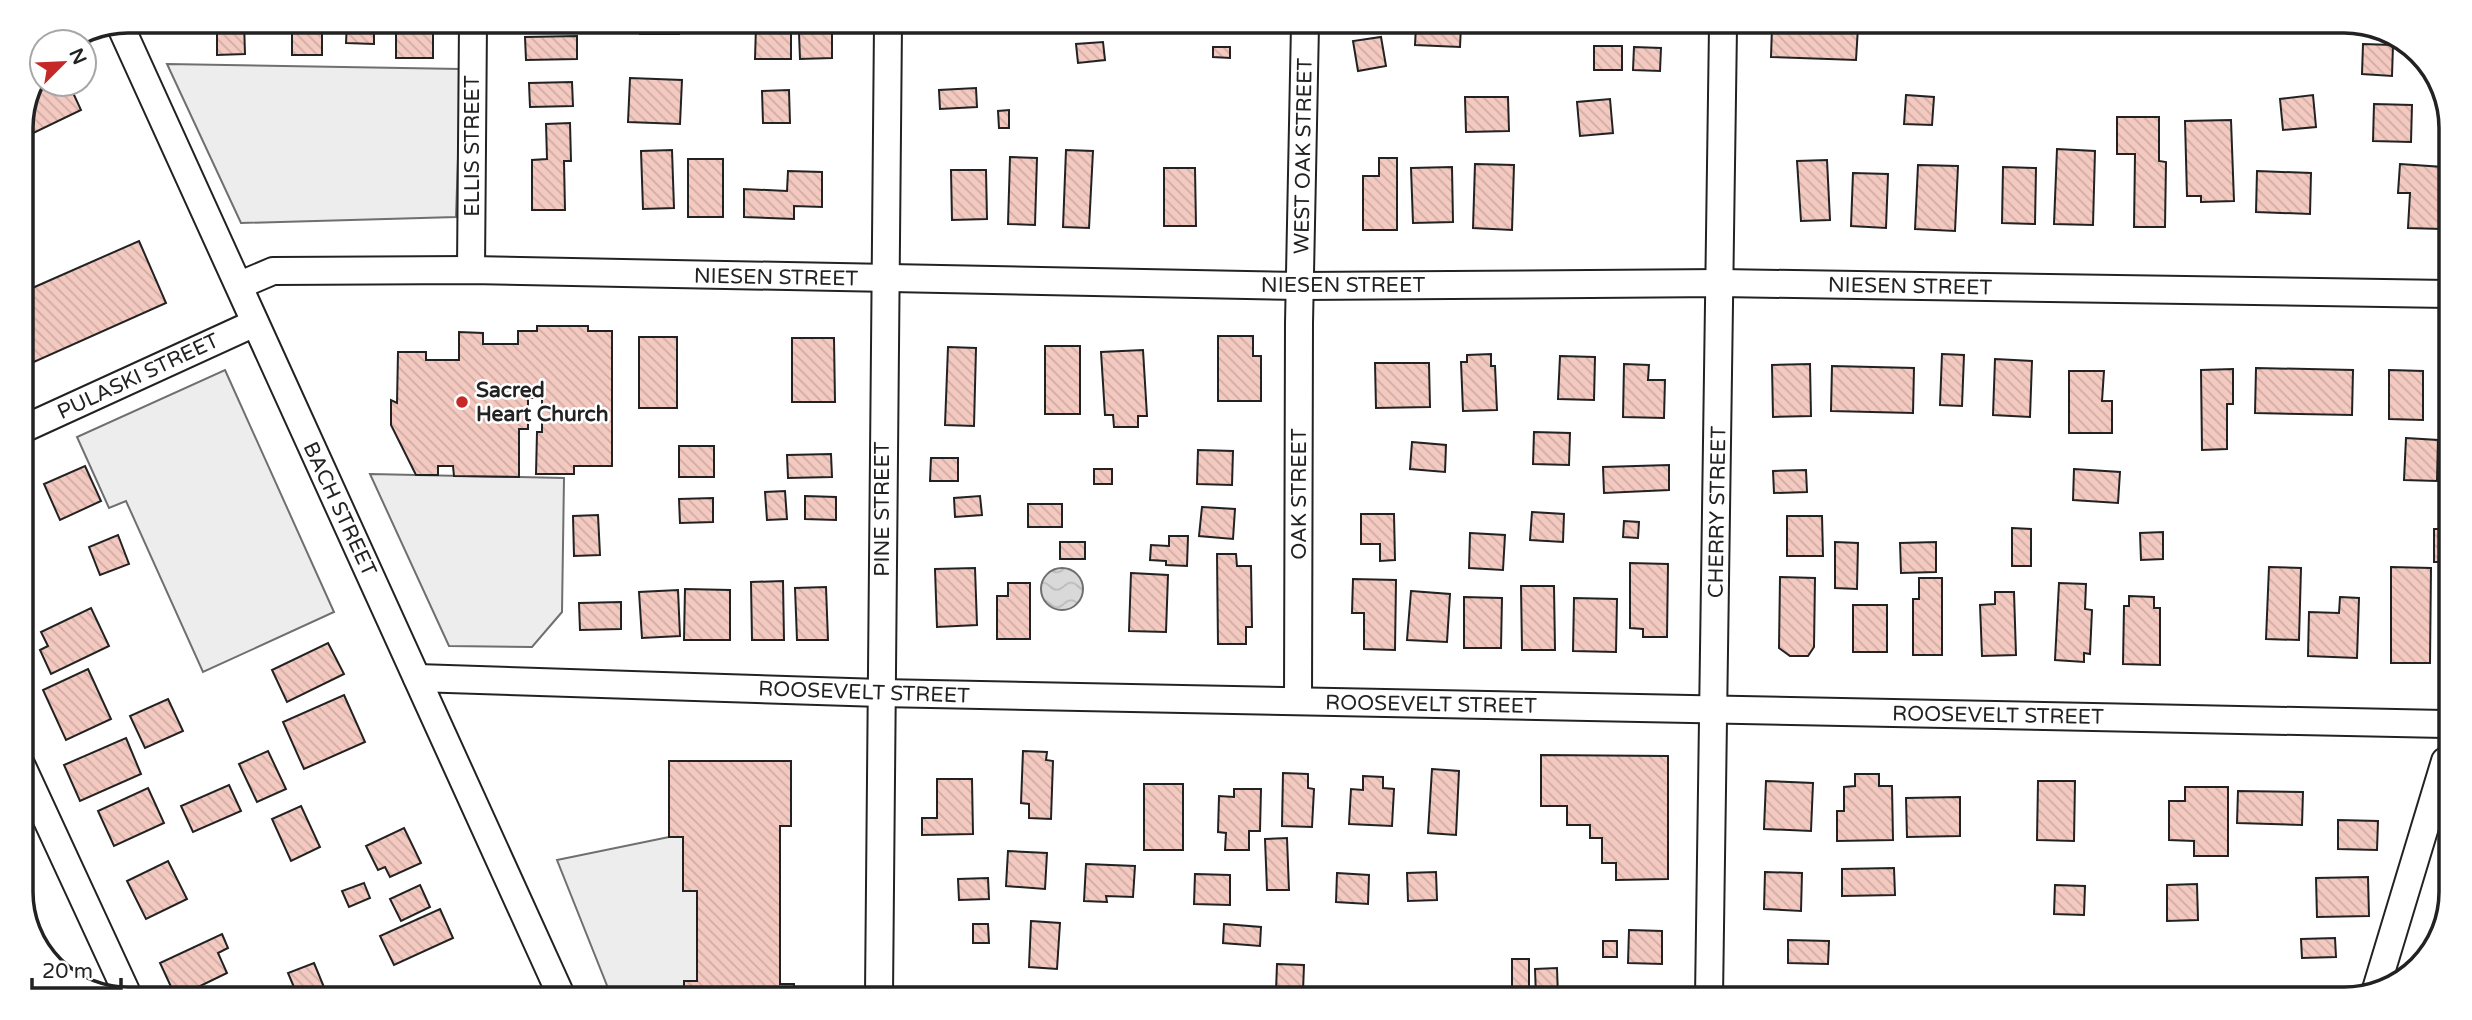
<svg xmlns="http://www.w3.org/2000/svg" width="2472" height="1020" font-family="'Varela Round',sans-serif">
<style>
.parking{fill:#ededed;stroke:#6f6f6f;stroke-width:2}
.water{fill:url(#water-waves);stroke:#6f6f6f;stroke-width:2}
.building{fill:url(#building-back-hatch);stroke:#222;stroke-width:2}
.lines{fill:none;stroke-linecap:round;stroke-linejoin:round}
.minor-casing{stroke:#222;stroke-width:30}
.minor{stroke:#fff;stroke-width:26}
.poi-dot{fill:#c62828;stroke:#fff;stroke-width:2.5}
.labels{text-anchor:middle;stroke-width:5;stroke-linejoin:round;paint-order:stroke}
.street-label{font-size:21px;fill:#222;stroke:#fff}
.poi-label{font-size:21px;font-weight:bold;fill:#222;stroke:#fff;text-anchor:start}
.rim{fill:none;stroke:#222;stroke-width:3.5}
</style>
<defs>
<pattern id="water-waves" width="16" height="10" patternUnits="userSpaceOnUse" patternTransform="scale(1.75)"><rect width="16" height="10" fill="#d9d9d9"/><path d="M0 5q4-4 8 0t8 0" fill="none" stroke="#bababa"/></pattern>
<pattern id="building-back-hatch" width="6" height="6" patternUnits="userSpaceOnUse" patternTransform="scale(1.75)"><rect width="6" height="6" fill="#f3c9c0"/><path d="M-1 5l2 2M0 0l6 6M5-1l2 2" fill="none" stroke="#d0aca5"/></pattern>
</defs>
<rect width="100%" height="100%" fill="#fff"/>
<g class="parking">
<polygon points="167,64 461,69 456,217 241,223"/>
<polygon points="225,370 334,612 203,672 126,501 109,508 77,437"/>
<polygon points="370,474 564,478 562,612 532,647 449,646"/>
<polygon points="669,837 683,837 683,891 697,891 697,981 684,982 684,993 610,993 557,860"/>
</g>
<circle class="water" cx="1062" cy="589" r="21"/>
<g class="building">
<polygon points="217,21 244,21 245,54 217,55"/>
<rect x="292" y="22" width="30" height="33"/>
<polygon points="347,22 374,22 374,44 346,43"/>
<rect x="640" y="23" width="39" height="11"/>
<polygon points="1212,25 1231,25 1231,32 1212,31"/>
<polygon points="756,26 791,27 791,59 755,59"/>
<polygon points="1416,26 1461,26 1460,47 1415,45"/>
<polygon points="1772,27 1858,27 1856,60 1771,57"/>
<rect x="396" y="31" width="37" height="27"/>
<polygon points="832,32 832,58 800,59 799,33"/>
<polygon points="577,36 577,59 526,60 525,37"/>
<polygon points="1381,37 1386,66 1358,71 1353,41"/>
<polygon points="1103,42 1105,60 1078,63 1076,44"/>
<polygon points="2363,44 2393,45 2392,76 2362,74"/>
<rect x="1594" y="46" width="28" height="24"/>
<polygon points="1213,47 1230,47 1230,58 1213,57"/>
<polygon points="1634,47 1661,48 1660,71 1633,70"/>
<polygon points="42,76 42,84 69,84 81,110 21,139 21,122"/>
<polygon points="630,78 682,80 680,124 628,122"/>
<polygon points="572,82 573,106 530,107 529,83"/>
<polygon points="976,88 977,107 940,109 939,90"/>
<polygon points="789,90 790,123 763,123 762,91"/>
<polygon points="1906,95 1934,97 1932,125 1904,124"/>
<polygon points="2313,95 2316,127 2283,130 2280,99"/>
<polygon points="1465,97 1508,97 1509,131 1466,132"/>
<polygon points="1610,99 1613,133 1580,136 1577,102"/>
<polygon points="2374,104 2412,105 2411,142 2373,141"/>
<polygon points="1009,110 1009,128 999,128 998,111"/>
<polygon points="2117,117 2159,117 2159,161 2166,162 2165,227 2134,227 2135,154 2117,154"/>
<polygon points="2231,120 2234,201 2201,202 2201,196 2187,196 2185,121"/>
<polygon points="570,123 571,161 564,161 565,210 532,210 532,160 547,159 546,124"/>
<polygon points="2057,149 2095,151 2093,225 2054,224"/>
<polygon points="672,150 674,208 643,209 641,151"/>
<polygon points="1066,150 1093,151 1089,228 1063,227"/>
<polygon points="1010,157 1037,158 1035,225 1008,224"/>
<polygon points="1379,158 1397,158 1397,230 1363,230 1363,176 1379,176"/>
<rect x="688" y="159" width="35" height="58"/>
<polygon points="1827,160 1830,220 1801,221 1797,161"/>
<polygon points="1475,164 1514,165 1512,230 1473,228"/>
<polygon points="2400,164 2443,167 2441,229 2408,228 2410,193 2398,193"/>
<polygon points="1918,165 1958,166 1955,231 1915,229"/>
<polygon points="1452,167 1453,222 1413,223 1411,168"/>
<polygon points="2003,167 2036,168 2035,224 2002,223"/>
<polygon points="1164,168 1195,168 1196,226 1164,226"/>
<polygon points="951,170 986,170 987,219 952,220"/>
<polygon points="788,171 822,172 822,207 794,206 794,219 744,217 744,189 787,191"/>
<polygon points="2257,171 2311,173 2310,214 2256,212"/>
<polygon points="1853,173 1888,174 1886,228 1851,226"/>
<polygon points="139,241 166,303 25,366 21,356 21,293"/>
<polygon points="537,326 588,326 588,331 612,331 612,466 574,466 574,474 536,474 537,432 542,432 542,398 528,398 528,429 519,429 519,477 454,476 453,466 438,466 438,475 416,475 391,425 391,400 397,403 398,352 426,352 426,360 459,360 459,332 483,333 483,344 518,344 518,331 537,331"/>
<polygon points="1218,336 1253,336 1253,356 1261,356 1261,401 1218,401"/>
<rect x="639" y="337" width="38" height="71"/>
<polygon points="792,338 834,338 835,402 792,402"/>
<rect x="1045" y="346" width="35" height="68"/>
<polygon points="948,347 976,348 974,426 945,425"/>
<polygon points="1143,350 1147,416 1138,416 1138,427 1114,427 1113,415 1105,415 1101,352"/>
<polygon points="1491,354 1491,366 1495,366 1497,410 1463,411 1461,362 1467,362 1467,355"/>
<polygon points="1942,354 1964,355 1962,406 1940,405"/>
<polygon points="1560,356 1595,357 1594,400 1558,399"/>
<polygon points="1995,359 2032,361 2030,417 1993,415"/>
<polygon points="1375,363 1429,363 1430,407 1376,408"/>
<polygon points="1624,364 1649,365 1648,380 1665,380 1664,418 1623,417"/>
<polygon points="1810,364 1811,416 1773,417 1772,365"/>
<polygon points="1832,366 1914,368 1913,413 1831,411"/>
<polygon points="2256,368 2353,370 2352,415 2255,413"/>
<polygon points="2233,369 2233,404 2227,404 2227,449 2202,450 2201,370"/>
<polygon points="2389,370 2423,371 2423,420 2389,419"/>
<polygon points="2069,371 2104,371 2102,401 2112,401 2112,433 2069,433"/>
<polygon points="1534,432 1570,433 1569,465 1533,464"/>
<polygon points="2406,438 2438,440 2437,481 2404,480"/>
<polygon points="1412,442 1446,445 1445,472 1410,469"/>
<rect x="679" y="446" width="35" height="31"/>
<polygon points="1198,450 1233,451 1232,485 1197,484"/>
<polygon points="831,454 832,477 788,478 787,455"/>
<polygon points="931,458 958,458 958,481 930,481"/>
<polygon points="1669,465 1669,490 1604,493 1603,467"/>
<polygon points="85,466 101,501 60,520 44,484"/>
<rect x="1094" y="469" width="18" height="15"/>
<polygon points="2074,469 2120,472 2118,503 2073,500"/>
<polygon points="1806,470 1807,492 1774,493 1773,471"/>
<polygon points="785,491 787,519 767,520 765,492"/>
<polygon points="805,496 836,497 836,520 805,519"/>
<polygon points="980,496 982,515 955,517 954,498"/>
<polygon points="713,498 713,522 680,523 679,499"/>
<rect x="1028" y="504" width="34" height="23"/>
<polygon points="1202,507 1235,509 1233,539 1199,536"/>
<polygon points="1532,512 1564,514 1563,542 1530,540"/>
<polygon points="1361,514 1394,514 1395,560 1380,561 1380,544 1361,544"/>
<polygon points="598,515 600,555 574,556 573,516"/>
<polygon points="1787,516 1822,516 1823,556 1787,556"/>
<polygon points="1624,521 1639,522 1638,538 1623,537"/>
<polygon points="2012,528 2031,529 2031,566 2012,566"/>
<rect x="2434" y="529" width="13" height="33"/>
<polygon points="2163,532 2163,559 2141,560 2140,533"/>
<polygon points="1470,533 1505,535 1503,570 1469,568"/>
<polygon points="118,535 129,564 100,575 89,547"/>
<polygon points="1169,536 1188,536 1187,566 1166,565 1166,561 1150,560 1151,545 1169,546"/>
<rect x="1060" y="542" width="25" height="17"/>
<polygon points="1835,542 1858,543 1857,589 1835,588"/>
<polygon points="1936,542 1936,572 1901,573 1900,543"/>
<polygon points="1217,554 1236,554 1237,566 1251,566 1252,627 1246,627 1246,644 1218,644"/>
<polygon points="1630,563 1668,564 1667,637 1643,637 1643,629 1630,628"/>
<polygon points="2269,567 2301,568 2299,640 2266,639"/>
<polygon points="2391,567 2431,568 2430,663 2391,663"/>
<polygon points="975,568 977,625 937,627 935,569"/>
<polygon points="1131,573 1168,575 1166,632 1129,631"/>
<polygon points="1780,577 1815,578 1814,647 1808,656 1790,656 1779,648"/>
<polygon points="1919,578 1942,578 1942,655 1913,655 1913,599 1919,599"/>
<polygon points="1353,579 1396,580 1395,650 1364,649 1364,613 1352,613"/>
<polygon points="783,581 784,640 752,640 751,582"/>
<polygon points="1008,583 1030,583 1030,639 997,639 997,596 1008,596"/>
<polygon points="2059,583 2086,584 2085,609 2092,610 2090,654 2084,653 2084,662 2055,660"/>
<polygon points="1521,586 1554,586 1555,650 1522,650"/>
<polygon points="826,587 828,640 797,640 795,588"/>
<polygon points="685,589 730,590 730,640 684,640"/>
<polygon points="678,590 680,636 642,638 639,592"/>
<polygon points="1411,591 1450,594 1447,642 1407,640"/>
<polygon points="1995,592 2014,592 2016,655 1982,656 1980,605 1995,604"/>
<polygon points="2129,596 2154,597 2154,608 2160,608 2160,665 2123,664 2124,606 2129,606"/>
<polygon points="1464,597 1502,598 1501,648 1464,648"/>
<polygon points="2340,597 2359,598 2357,658 2308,656 2309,612 2339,613"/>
<polygon points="1574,598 1617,599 1616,652 1573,651"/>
<polygon points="621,602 621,629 580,630 579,603"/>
<rect x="1853" y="605" width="34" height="47"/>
<polygon points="91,608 109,646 51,674 40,650 48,646 41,632"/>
<polygon points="328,643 344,674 287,702 272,670"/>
<polygon points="88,669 111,719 66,740 43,690"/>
<polygon points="344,695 365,742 304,769 283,722"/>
<polygon points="168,699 183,731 145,748 130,716"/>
<polygon points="126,738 141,774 80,801 64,765"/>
<polygon points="268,751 286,789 257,802 239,764"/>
<polygon points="1023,751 1047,752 1046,760 1053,761 1051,819 1029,818 1029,804 1021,803"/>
<polygon points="1541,755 1668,756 1668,879 1616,880 1616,863 1602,863 1602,838 1590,838 1590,825 1567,825 1567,806 1541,806"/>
<polygon points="669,761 791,761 791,826 780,826 780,984 794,984 794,993 684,993 684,981 697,981 697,891 683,891 683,837 669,837"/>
<polygon points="1432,769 1459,771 1456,835 1428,833"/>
<polygon points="1283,773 1308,774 1308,788 1314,789 1312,827 1282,826"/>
<polygon points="1855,774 1879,774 1879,786 1892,786 1893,840 1837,841 1837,811 1844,811 1844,787 1855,786"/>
<polygon points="1363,776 1383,777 1383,788 1394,789 1392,826 1349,824 1351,789 1363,790"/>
<polygon points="937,779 972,779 973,834 922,835 922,818 937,818"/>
<polygon points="1766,781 1813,783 1811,831 1764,829"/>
<polygon points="2038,781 2075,781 2074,841 2037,840"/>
<rect x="1144" y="784" width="39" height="66"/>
<polygon points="229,785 241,811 193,832 181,806"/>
<polygon points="2185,787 2228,787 2228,856 2194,856 2194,841 2169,840 2169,801 2185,801"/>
<polygon points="148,788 164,823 114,846 98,811"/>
<polygon points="1234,789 1261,789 1260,831 1249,831 1249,850 1225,850 1226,833 1218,832 1219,796 1234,797"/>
<polygon points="2238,791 2303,792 2302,825 2237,823"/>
<polygon points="1960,797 1960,836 1907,837 1906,798"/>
<polygon points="301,806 320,847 291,861 272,819"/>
<polygon points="2338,820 2378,821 2377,850 2338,849"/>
<polygon points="404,828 421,863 390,877 385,867 378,870 366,846"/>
<polygon points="1287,838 1289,890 1267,890 1265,839"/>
<polygon points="1008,851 1047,853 1045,889 1006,886"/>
<polygon points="168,861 187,899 146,919 127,881"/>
<polygon points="1086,864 1135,866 1133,897 1106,896 1107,902 1084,901"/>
<polygon points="1894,868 1895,895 1842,896 1842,869"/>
<polygon points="1436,872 1437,900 1408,901 1407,873"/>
<polygon points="1765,872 1802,873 1801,911 1764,909"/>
<polygon points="1337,873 1369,875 1368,904 1336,902"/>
<polygon points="1195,874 1230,875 1230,905 1194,904"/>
<polygon points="2368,877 2369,916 2317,917 2316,878"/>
<polygon points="988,878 989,899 959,900 958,879"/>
<polygon points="364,883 370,898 349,907 342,891"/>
<polygon points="2197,884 2198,920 2167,921 2167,885"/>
<polygon points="420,885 430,907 401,921 390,899"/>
<polygon points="2055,885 2085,886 2084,915 2054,914"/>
<polygon points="440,909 453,938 394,965 380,936"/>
<polygon points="1031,921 1060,923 1057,969 1029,967"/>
<polygon points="973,924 988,924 989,943 973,943"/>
<polygon points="1224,924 1261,927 1260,946 1223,943"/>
<polygon points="1629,930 1662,931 1662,964 1628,963"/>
<polygon points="222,934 228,948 218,953 227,973 190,991 173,991 160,963"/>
<polygon points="2335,938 2336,957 2302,958 2301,939"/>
<polygon points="1788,940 1829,941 1828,964 1788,963"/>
<rect x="1603" y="941" width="14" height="16"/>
<rect x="1512" y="959" width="17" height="28"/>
<polygon points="314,963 326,992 296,992 288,973"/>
<polygon points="1277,964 1304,965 1303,991 1276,991"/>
<polygon points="1557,968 1558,996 1536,996 1535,969"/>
<polygon points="942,988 985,991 985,994 941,994"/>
</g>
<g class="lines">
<defs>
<g id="minor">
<polyline points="120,25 560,993"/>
<polyline points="471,270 473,22"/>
<polyline points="240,285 273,271 471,270 1300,286 1721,283 2449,294"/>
<polyline points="21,430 255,323"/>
<polyline points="417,678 881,693 2445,724"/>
<polyline points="1298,701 1299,323 1305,25"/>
<polyline points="21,764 126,991"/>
<polyline points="2376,989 2445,761"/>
<polyline points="879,994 888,24"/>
<polyline points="1709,997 1723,27"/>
</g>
</defs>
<use href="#minor" class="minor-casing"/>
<use href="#minor" class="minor"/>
</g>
<circle class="poi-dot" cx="462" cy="402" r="7"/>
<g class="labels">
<g class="street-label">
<text transform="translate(472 146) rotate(-90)" y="7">ELLIS STREET</text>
<text transform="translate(1303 156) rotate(-89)" y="7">WEST OAK STREET</text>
<text transform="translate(776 277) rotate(1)" y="7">NIESEN STREET</text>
<text x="1343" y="292">NIESEN STREET</text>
<text transform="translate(1910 286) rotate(1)" y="7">NIESEN STREET</text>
<text transform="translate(138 376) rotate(-25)" y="7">PULASKI STREET</text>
<text transform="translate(1299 494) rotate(-90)" y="7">OAK STREET</text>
<text transform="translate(340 509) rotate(65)" y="7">BACH STREET</text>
<text transform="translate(882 509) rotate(-90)" y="7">PINE STREET</text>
<text transform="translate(1717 512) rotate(-89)" y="7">CHERRY STREET</text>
<text transform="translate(864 692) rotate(2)" y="7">ROOSEVELT STREET</text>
<text transform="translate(1431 704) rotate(1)" y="7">ROOSEVELT STREET</text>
<text transform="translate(1998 715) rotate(1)" y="7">ROOSEVELT STREET</text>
</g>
<g class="poi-label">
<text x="476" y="397">Sacred<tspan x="476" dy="24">Heart Church</tspan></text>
</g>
</g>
<path d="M0 0H2472V1020H0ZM128 33H2344A95 95 0 0 1 2439 128V892A95 95 0 0 1 2344 987H128A95 95 0 0 1 33 892V128A95 95 0 0 1 128 33Z" fill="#fff" fill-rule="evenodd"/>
<path class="rim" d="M128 33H2344A95 95 0 0 1 2439 128V892A95 95 0 0 1 2344 987H128A95 95 0 0 1 33 892V128A95 95 0 0 1 128 33Z"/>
<g transform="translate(63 63) rotate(66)"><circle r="33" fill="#ffffff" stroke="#a7a7a7" stroke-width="2"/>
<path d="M0-5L12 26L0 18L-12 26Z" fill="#c62828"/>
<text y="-10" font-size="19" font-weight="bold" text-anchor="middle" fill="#222222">N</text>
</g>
<path d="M32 978v10h89v-10" fill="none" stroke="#222222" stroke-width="3.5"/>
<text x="42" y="978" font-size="21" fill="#222222" stroke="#ffffff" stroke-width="5" paint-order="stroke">20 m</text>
</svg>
